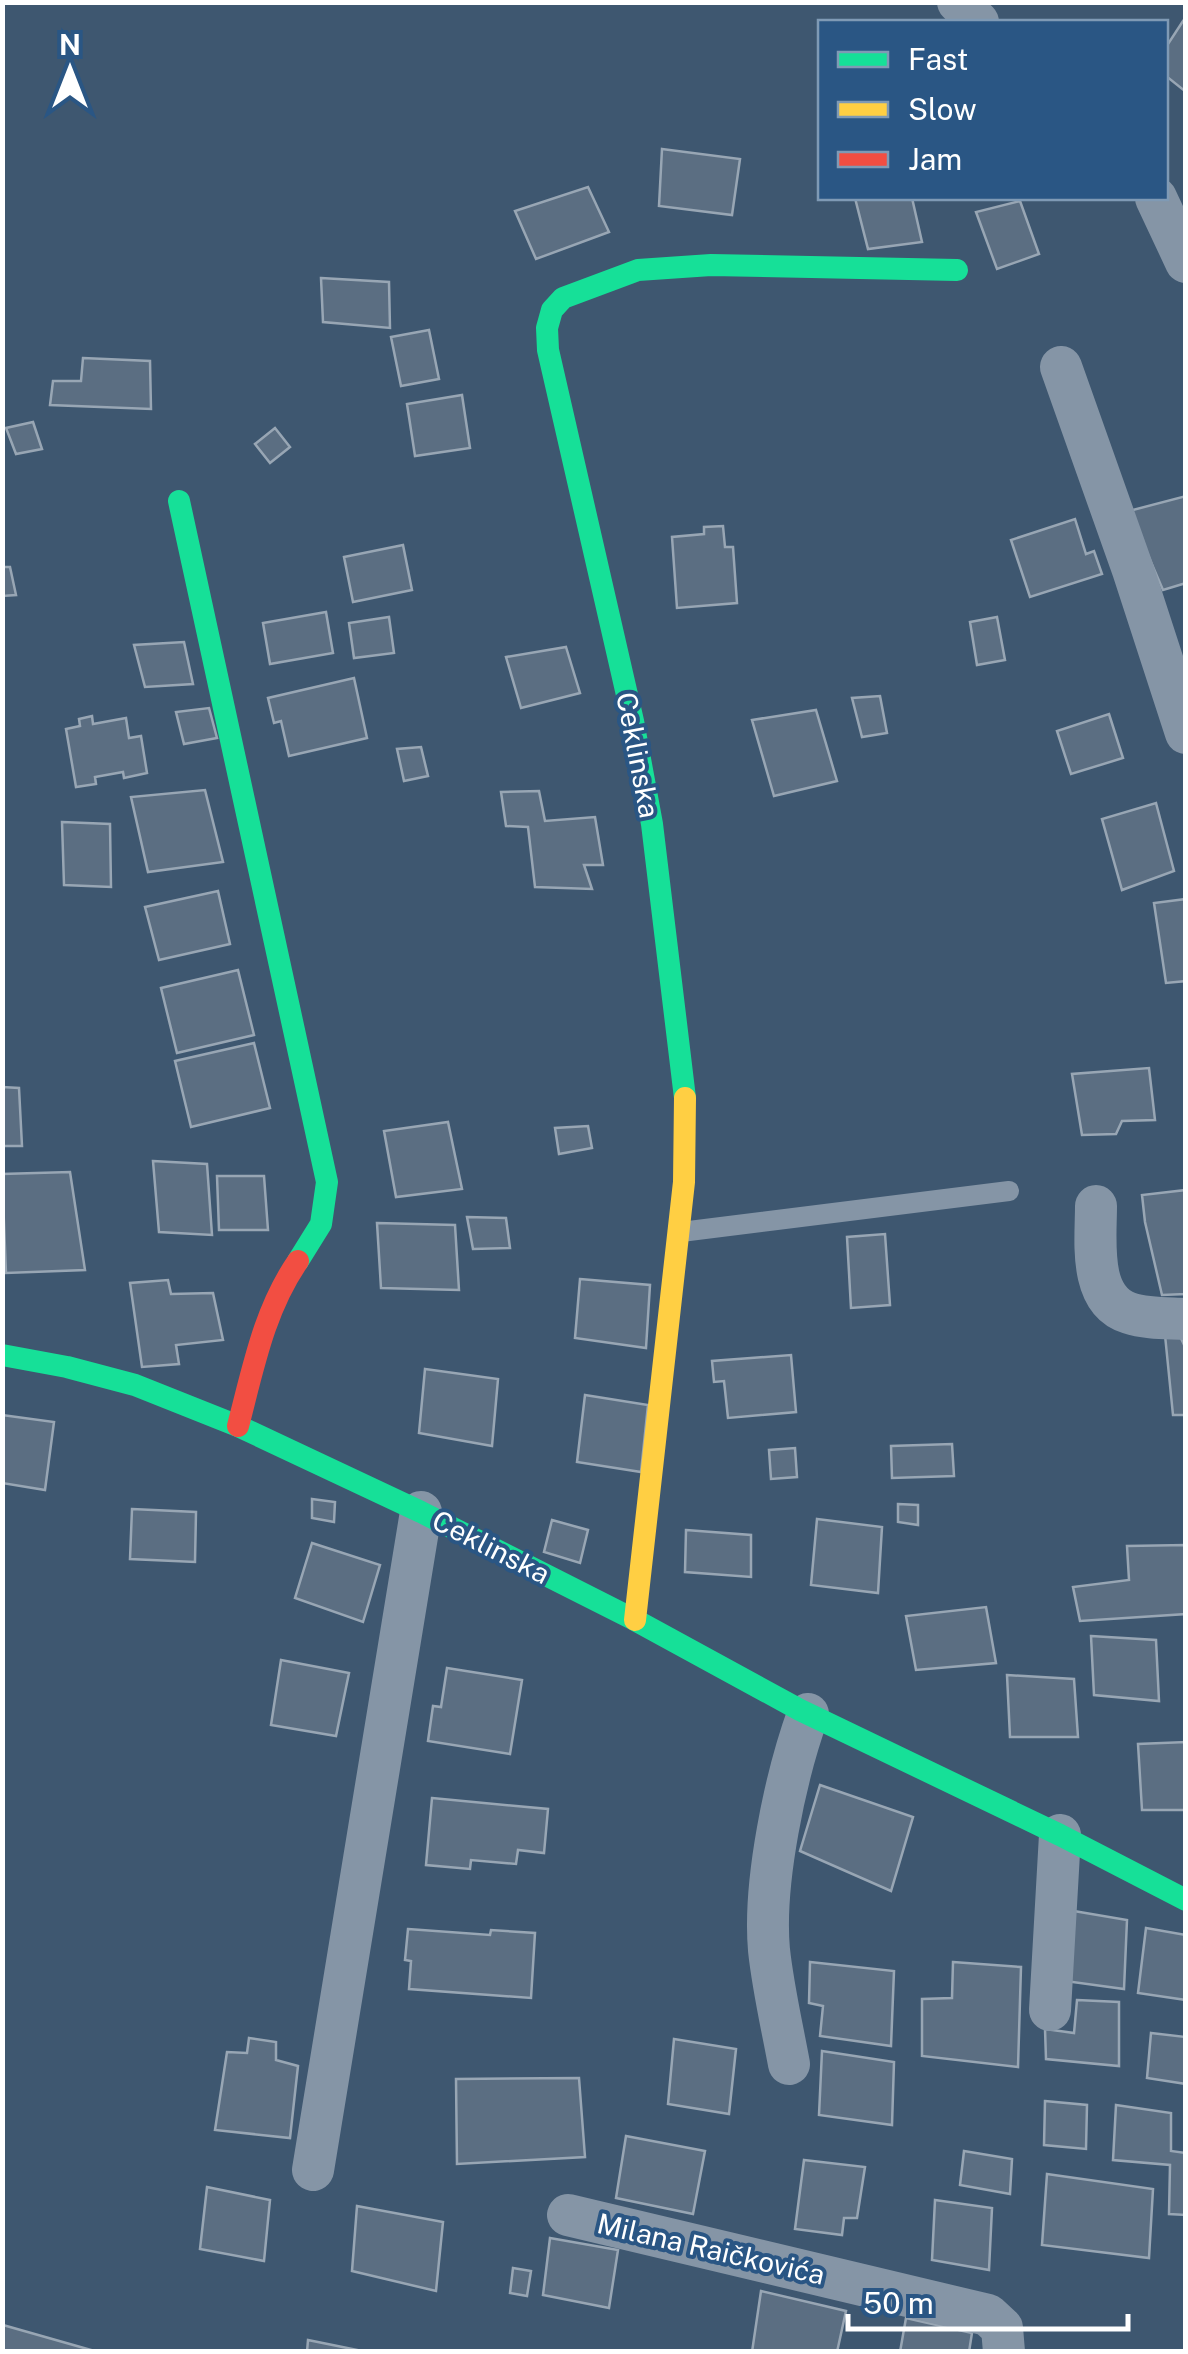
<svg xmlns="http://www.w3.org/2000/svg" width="1188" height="2354" font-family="'Public Sans',sans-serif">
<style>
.building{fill:#5b6e82;stroke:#98a6b4;stroke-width:2.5}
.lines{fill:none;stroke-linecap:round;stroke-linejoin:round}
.lane{stroke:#8595a6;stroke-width:20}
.street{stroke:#8595a6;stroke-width:42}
.fast{stroke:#16e098;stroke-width:22}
.slow{stroke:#ffcf43;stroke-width:22}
.jam{stroke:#f24e42;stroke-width:22}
.labels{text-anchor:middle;stroke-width:8;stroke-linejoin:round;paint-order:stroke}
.street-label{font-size:28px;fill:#fff;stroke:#2a5684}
</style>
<rect width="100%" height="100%" fill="#3e5770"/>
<g class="building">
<polygon points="1183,21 1186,23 1186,92 1166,76 1166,47"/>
<polygon points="662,149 740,159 732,215 659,206"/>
<polygon points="588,187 609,232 536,259 515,211"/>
<polygon points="855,198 912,198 922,242 868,249"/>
<polygon points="1020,201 1039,254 997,269 976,212"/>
<polygon points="321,278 389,282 390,328 323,322"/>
<polygon points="429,330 439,379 401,386 391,337"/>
<polygon points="83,358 150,361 151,409 50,405 53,381 81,381"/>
<polygon points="462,395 470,448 415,456 407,404"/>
<polygon points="33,422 42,449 16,454 6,428"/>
<polygon points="275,428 290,447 270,463 255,444"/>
<polygon points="1186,496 1186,583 1163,590 1129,511"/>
<polygon points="1075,519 1086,554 1094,551 1102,574 1030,597 1011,540"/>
<polygon points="723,526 725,547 733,547 737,603 677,608 672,537 704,534 704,527"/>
<polygon points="403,545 412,590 353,602 344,557"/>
<polygon points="2,567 10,567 16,595 2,596"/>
<polygon points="326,612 333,653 270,664 263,623"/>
<polygon points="389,617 394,653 354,658 349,623"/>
<polygon points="997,617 1005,660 977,665 970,622"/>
<polygon points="184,642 193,684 145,687 134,645"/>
<polygon points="566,647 580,693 521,708 506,657"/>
<polygon points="354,678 367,738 289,756 281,721 274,723 268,698"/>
<polygon points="880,696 887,733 862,737 852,698"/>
<polygon points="209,708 217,738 184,744 176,712"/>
<polygon points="816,710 837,781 774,796 752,720"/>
<polygon points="1109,714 1123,758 1071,774 1057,731"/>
<polygon points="92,716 93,724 126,718 129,738 141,736 147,773 124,778 123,772 95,777 96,784 76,787 66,729 80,726 79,719"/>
<polygon points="421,747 428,776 404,781 397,749"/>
<polygon points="205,790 223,862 148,872 131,797"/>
<polygon points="539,791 545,821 595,817 603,865 584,865 592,889 535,887 528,827 506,826 501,792"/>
<polygon points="1156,803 1174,871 1122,890 1102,819"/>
<polygon points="62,822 110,824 111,887 64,885"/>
<polygon points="218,891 230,944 159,960 145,907"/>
<polygon points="1186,899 1186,981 1166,983 1154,903"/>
<polygon points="238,970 254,1035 177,1053 161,988"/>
<polygon points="254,1043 270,1108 191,1127 175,1061"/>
<polygon points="1149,1068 1155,1120 1122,1121 1116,1134 1082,1135 1072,1074"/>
<polygon points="2,1087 19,1088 22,1146 2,1146"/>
<polygon points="448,1122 462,1189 396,1197 384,1131"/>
<polygon points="588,1126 592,1148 559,1154 555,1128"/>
<polygon points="153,1161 207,1164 212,1235 159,1232"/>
<polygon points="70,1172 85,1270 6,1273 2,1174"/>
<polygon points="217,1176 264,1176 268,1230 219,1230"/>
<polygon points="1186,1190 1186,1294 1162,1295 1145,1222 1142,1195"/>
<polygon points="467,1217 506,1218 510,1248 473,1249"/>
<polygon points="377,1223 455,1225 459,1290 381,1288"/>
<polygon points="885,1234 890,1305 851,1308 847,1237"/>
<polygon points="580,1279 650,1285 646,1348 575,1338"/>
<polygon points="168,1280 171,1294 213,1293 223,1340 176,1345 179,1364 142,1367 130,1283"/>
<polygon points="1178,1332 1186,1349 1186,1415 1173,1415 1165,1335"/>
<polygon points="791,1355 796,1412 728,1418 724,1381 714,1382 712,1361"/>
<polygon points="425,1369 498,1379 492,1446 419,1433"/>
<polygon points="585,1395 648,1405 641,1472 577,1462"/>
<polygon points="2,1415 54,1422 45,1490 2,1483"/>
<polygon points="952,1444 954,1476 892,1478 891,1446"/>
<polygon points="795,1448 797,1477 771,1479 769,1450"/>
<polygon points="312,1499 335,1502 334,1522 312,1518"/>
<polygon points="898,1504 918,1505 918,1525 898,1522"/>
<polygon points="132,1509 196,1512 195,1562 130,1559"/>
<polygon points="817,1519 882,1527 878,1593 811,1585"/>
<polygon points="552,1520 588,1530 580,1563 544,1552"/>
<polygon points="686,1530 751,1535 751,1577 685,1572"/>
<polygon points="312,1543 380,1565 363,1622 295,1598"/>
<polygon points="1186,1545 1186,1614 1080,1621 1073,1587 1129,1580 1127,1546"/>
<polygon points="986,1607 996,1663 916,1670 906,1616"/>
<polygon points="1091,1636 1156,1640 1159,1701 1094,1695"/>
<polygon points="281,1660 349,1673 336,1736 271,1725"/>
<polygon points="447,1668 522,1680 510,1754 428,1741 433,1706 441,1707"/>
<polygon points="1007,1675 1074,1679 1078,1737 1010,1737"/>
<polygon points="1186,1742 1186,1810 1142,1810 1138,1744"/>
<polygon points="820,1785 913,1817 891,1891 800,1851"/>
<polygon points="432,1798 548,1809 544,1853 518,1850 516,1864 471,1860 470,1869 426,1865"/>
<polygon points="1068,1910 1127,1920 1124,1989 1065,1981"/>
<polygon points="1146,1928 1186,1935 1186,2000 1138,1993"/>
<polygon points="408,1929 490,1935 491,1930 535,1933 531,1998 409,1989 411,1961 405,1960"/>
<polygon points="810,1962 894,1971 891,2046 820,2036 823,2006 809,2003"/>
<polygon points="953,1962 1021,1967 1018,2067 922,2056 922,1999 952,1998"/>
<polygon points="1077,2000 1119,2002 1119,2066 1046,2059 1045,2029 1074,2033"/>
<polygon points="1151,2033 1186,2037 1186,2084 1147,2078"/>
<polygon points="249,2038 276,2042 276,2060 298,2066 290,2138 215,2130 227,2052 247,2053"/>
<polygon points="674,2039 736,2049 729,2114 668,2104"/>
<polygon points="822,2051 894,2062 892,2125 819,2115"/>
<polygon points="579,2078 585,2157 457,2164 456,2079"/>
<polygon points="1045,2101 1087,2105 1086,2149 1044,2145"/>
<polygon points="1116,2105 1171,2113 1171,2151 1186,2153 1186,2215 1169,2214 1170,2165 1113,2160"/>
<polygon points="626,2136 705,2151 693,2214 616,2198"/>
<polygon points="964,2151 1012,2159 1010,2194 960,2185"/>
<polygon points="804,2160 865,2167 857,2218 844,2218 842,2235 795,2229"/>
<polygon points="1047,2174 1153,2189 1149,2258 1042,2245"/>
<polygon points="207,2187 270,2200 264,2261 200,2249"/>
<polygon points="935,2200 992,2208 989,2270 932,2260"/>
<polygon points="357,2206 443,2222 436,2291 352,2271"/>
<polygon points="550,2238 618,2250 609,2308 543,2295"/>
<polygon points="513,2268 531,2271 527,2296 510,2293"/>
<polygon points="761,2291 846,2311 837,2352 752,2352"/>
<polygon points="906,2318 972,2333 969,2352 900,2352"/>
<polygon points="3,2325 98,2352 2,2352"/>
<polygon points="308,2340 367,2352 307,2352"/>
</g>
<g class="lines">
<polyline class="lane" points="681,1232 1009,1191"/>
<g class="street">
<polyline points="958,2 978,22"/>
<polyline points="1156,198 1186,262"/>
<polyline points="1061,367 1133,570 1186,733"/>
<path d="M 1096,1206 C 1096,1240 1088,1300 1129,1313 C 1147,1319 1167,1318 1186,1319"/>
<polyline points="1050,2010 1060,1835"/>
<path d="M 789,2064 C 782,2026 773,1988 769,1950 C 763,1883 785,1778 808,1714"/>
<polyline points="313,2170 421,1512"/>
<polyline points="568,2215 988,2315 1002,2328 1004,2352"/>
</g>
<g class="fast">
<polyline points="179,501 327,1182 321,1224 298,1261"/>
<polyline points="685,1098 652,824 633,721 548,350 547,328 552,310 563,298 638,270 711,265 957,270"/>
<polyline points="2,1355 67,1367 135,1385 238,1426 421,1512 635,1620 800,1710 1060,1835 1186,1900"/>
</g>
<polyline class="slow" points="635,1620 684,1182 685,1098"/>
<path class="jam" d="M 238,1426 C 253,1369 264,1310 298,1261"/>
</g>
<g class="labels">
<g class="street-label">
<text transform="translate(638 755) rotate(79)" y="10">Ceklinska</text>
<text transform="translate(491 1547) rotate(27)" y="10">Ceklinska</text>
<text transform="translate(711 2249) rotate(13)" y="10">Milana Raičkovića</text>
</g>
</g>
<rect width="1188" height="2354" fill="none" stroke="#ffffff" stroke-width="10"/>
<rect x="818" y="20" width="350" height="180" fill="#2a5684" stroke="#7f9ab5" stroke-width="2.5"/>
<rect x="838" y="52" width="50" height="15" fill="#16e098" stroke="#7f9ab5" stroke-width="2.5"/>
<text x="908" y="70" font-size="30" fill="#ffffff">Fast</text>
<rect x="838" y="102" width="50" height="15" fill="#ffcf43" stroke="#7f9ab5" stroke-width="2.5"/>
<text x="908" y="120" font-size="30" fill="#ffffff">Slow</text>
<rect x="838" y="152" width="50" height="15" fill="#f24e42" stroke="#7f9ab5" stroke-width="2.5"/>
<text x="908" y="170" font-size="30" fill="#ffffff">Jam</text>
<g transform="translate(70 70)" stroke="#2a5684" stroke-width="8" paint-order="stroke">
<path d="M0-8L18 38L0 25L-18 38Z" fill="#ffffff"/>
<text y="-15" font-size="28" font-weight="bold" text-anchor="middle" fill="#ffffff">N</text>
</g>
<path d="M848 2314v15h280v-15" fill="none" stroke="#ffffff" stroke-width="5"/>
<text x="863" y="2314" font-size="30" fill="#ffffff" stroke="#2a5684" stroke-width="8" paint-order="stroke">50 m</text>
</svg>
